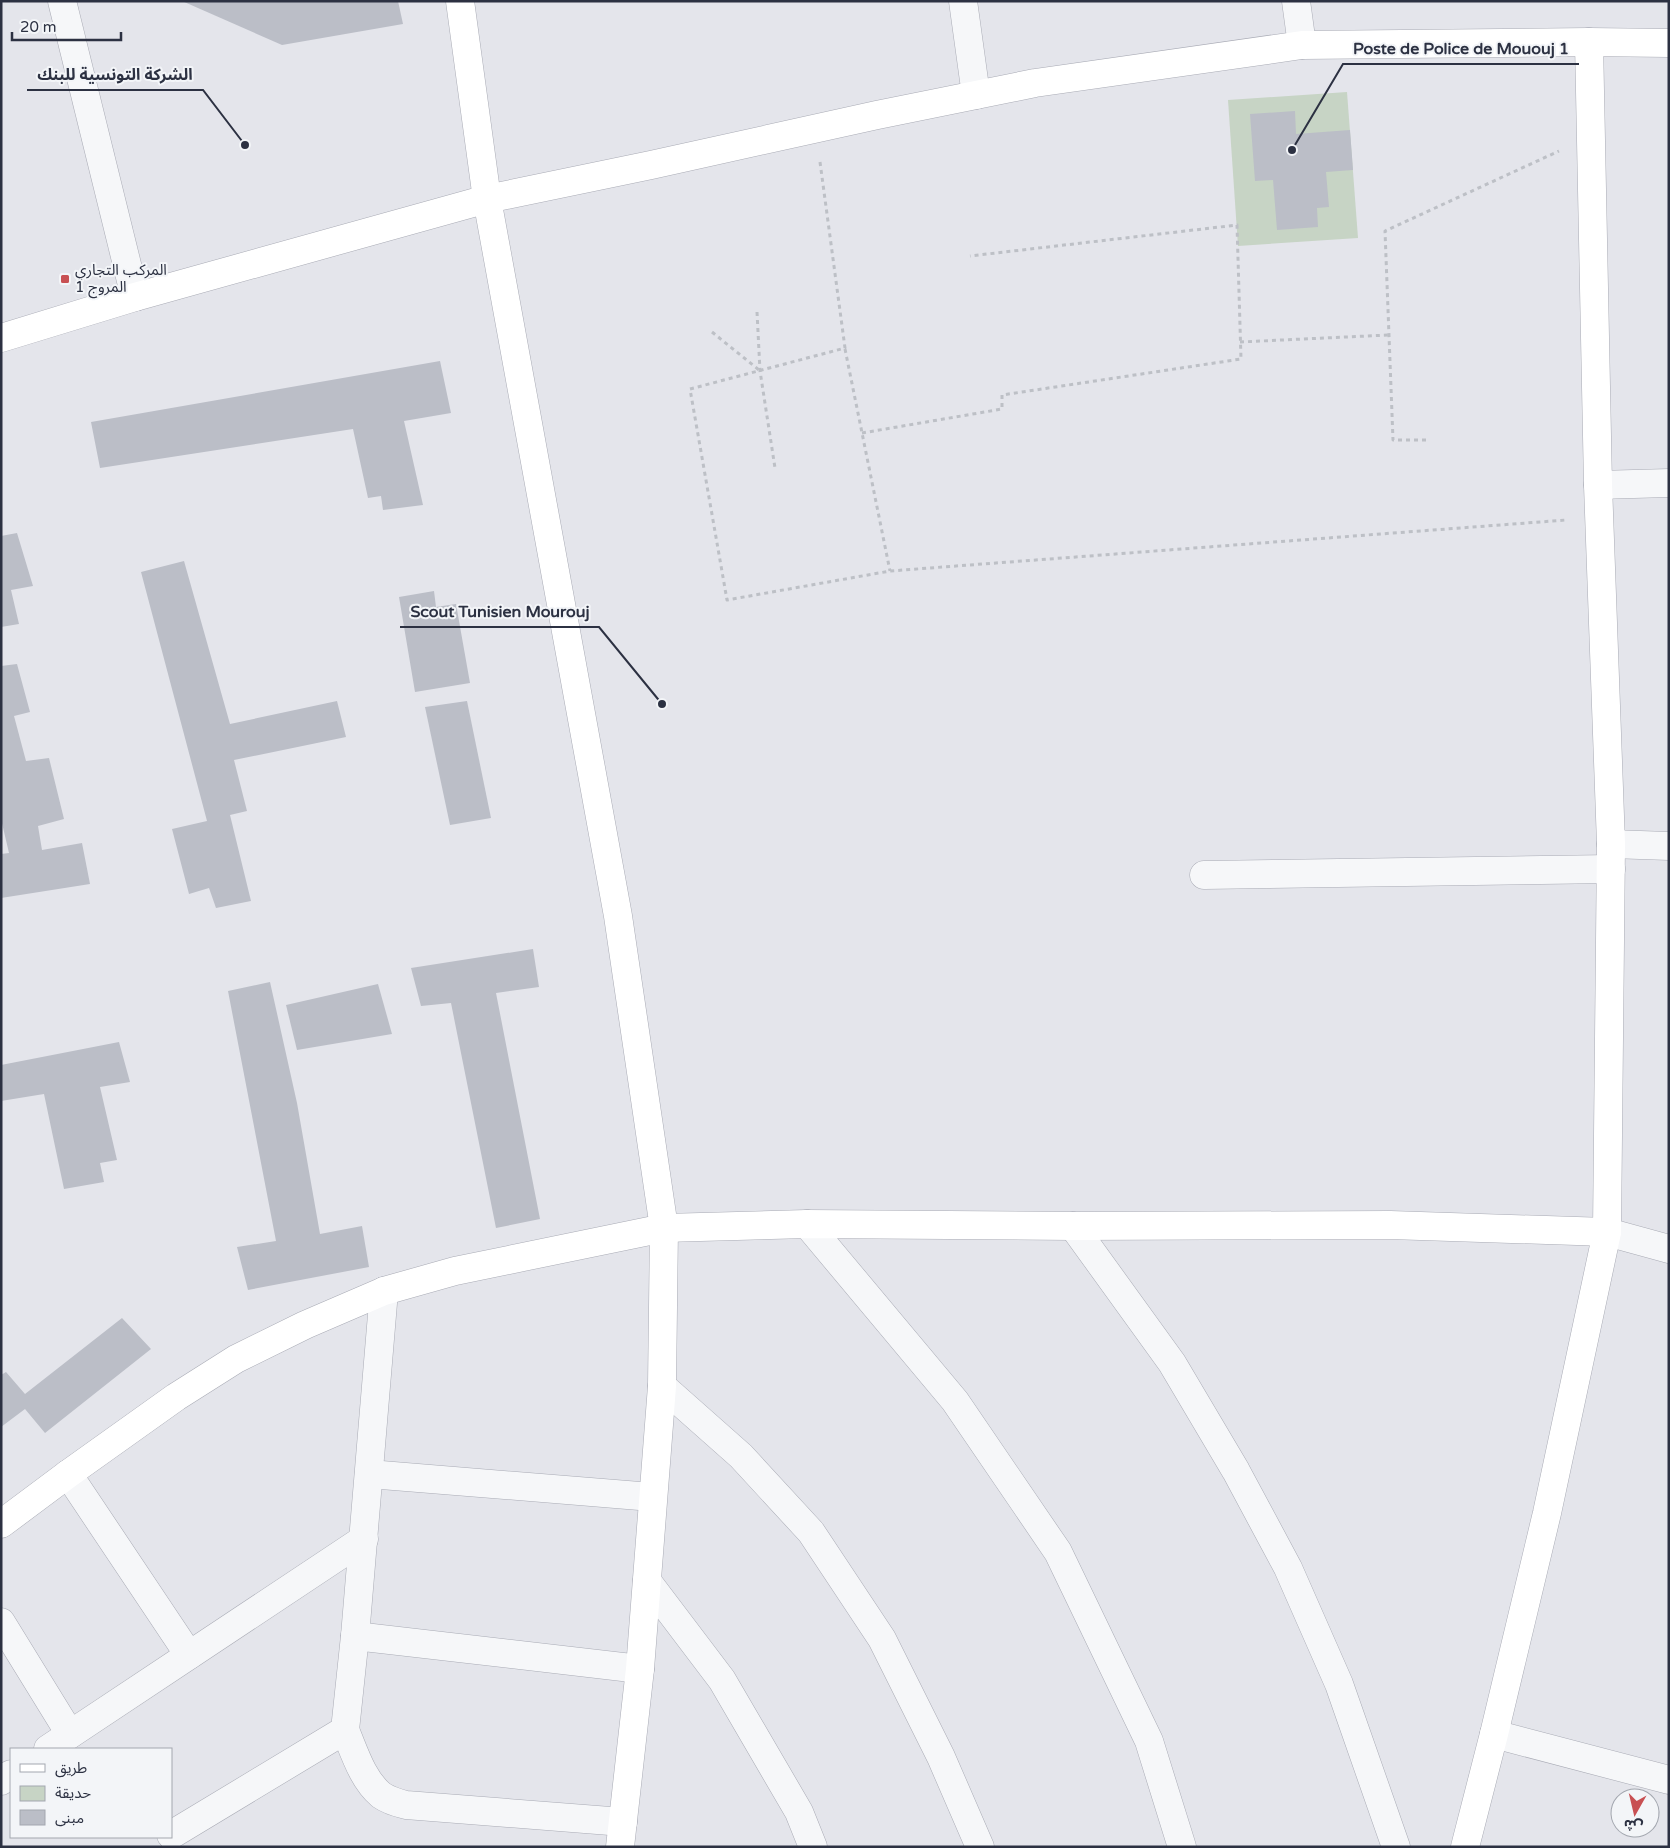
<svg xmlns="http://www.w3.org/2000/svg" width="1670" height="1848" font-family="'Varela Round','Noto Sans Arabic',sans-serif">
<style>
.green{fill:#c7d4c5}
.building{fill:#bbbec7}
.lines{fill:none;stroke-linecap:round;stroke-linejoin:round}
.street-casing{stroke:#a9abb5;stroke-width:29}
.secondary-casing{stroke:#a9abb5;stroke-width:29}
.path{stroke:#bdc0c6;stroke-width:3;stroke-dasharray:4 4;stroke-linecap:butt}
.street{stroke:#f6f7f9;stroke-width:28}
.secondary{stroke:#fff;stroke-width:28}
.poi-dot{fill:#c85053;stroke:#f3f5f8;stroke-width:2}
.labels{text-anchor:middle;stroke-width:4;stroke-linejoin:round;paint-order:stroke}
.poi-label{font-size:15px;fill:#2c3142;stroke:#f3f5f8;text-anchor:start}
.leader{fill:none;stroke:#2c3142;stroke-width:2}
.callout-dot{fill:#2c3142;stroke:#f3f5f8;stroke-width:2}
.callout-label{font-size:16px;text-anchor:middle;font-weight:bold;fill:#2c3142;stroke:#f3f5f8;stroke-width:4;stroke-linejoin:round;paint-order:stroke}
</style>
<rect width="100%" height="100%" fill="#e4e5eb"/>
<polygon class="green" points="1347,92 1358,238 1238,246 1228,100"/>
<g class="building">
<polygon points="182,1 398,1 403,24 282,45"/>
<polygon points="1295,111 1296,134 1350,130 1353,170 1326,172 1329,207 1317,208 1318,227 1277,230 1273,180 1255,181 1250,114"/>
<polygon points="440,361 451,413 404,421 423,505 383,510 381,496 368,498 353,429 100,468 91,422"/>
<polygon points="17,533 33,586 11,590 19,624 1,627 1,536"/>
<polygon points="184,561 230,724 337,701 346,737 234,760 247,811 230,815 251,901 216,908 209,888 189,894 172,829 207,821 141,572"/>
<polygon points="434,591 436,607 456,604 470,683 415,692 399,597"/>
<polygon points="17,664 30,712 14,716 26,761 49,758 64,819 38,826 42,850 82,843 90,884 1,898 1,854 9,853 1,819 1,666"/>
<polygon points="467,701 491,818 450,825 425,707"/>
<polygon points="533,949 539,987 496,993 540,1219 496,1228 451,1003 421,1006 411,968"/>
<polygon points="270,982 297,1103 320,1234 362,1226 369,1267 248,1290 237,1247 276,1241 228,991"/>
<polygon points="378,984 392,1034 297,1050 286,1005"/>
<polygon points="119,1042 130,1082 100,1087 117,1160 100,1163 104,1182 64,1189 44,1094 1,1101 1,1065"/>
<polygon points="122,1318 151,1349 45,1433 25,1409 1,1427 1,1375 6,1372 25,1394"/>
</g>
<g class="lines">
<defs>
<g id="street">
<polyline points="62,1 135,297"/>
<polyline points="963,1 976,95"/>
<polyline points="1296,1 1302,45"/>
<polyline points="1598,485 1669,483"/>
<polyline points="1611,844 1669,846"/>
<polyline points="1204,875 1611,869"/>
<polyline points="807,1224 955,1401 1058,1552 1149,1741 1182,1847"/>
<polyline points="1073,1226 1172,1363 1236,1471 1288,1568 1339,1684 1396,1847"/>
<polyline points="1607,1232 1669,1249"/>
<polyline points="662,1386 741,1456 811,1532 882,1639 941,1757 980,1847"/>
<polyline points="68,1474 189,1655"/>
<polyline points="369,1474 652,1497"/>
<polyline points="647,1581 722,1680 799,1812 813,1847"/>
<polyline points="1,1622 70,1734"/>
<polyline points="355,1636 640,1669"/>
<path d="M 345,1730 C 354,1751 362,1779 381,1795 C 388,1800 398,1803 406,1805 L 623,1822"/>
<polyline points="1494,1734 1669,1780"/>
<polyline points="48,1749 364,1539"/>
<polyline points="1,1781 11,1774"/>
<polyline points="171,1835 345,1730 355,1636 384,1291"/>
</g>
<g id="secondary">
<polyline points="460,1 487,199 618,916 664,1228 662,1386 640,1669 620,1847"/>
<polyline points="1,338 135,297 487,199 651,165 877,115 1035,83 1302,45 1589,42 1669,43"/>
<polyline points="1,1524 68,1474 176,1397 236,1359 305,1325 384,1291 455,1271 664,1228 807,1224 1073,1226 1390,1225 1607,1232"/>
<polyline points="1465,1847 1494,1734 1547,1513 1607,1232 1611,844 1598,485 1589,42"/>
</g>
</defs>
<use href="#street" class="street-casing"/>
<use href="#secondary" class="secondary-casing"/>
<g class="path">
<polyline points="820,162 845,348 690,389 727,600 890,571 1566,520"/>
<polyline points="757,312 760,371 775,468"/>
<polyline points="712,332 759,370"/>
<polyline points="1240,342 1389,335"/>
<polyline points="845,349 890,571"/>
<polyline points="862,433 1002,409 1002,395 1241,359 1237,225 970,256"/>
<polyline points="1426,440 1393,440 1385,231 1559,151"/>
</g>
<use href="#street" class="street"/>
<use href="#secondary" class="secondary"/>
</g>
<rect class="poi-dot" x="60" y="274" width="10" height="10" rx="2.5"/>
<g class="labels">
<g class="poi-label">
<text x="75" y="275">المركب التجاري<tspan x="75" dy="17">المروج 1</tspan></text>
</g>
</g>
<path class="leader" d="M1292 150L1343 64H1579M245 145L203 90H27M662 704L599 627H400"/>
<g class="callout-dot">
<circle cx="1292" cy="150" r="5"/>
<circle cx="245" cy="145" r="5"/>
<circle cx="662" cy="704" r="5"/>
</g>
<g class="callout-label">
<text x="1461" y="54">Poste de Police de Mououj 1</text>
<text x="115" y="80">الشركة التونسية للبنك</text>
<text x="500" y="617">Scout Tunisien Mourouj</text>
</g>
<rect width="1670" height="1848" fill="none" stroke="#2c3142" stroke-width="5"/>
<rect x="10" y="1748" width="162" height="90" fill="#f3f5f8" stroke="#a3a7af"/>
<rect x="20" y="1764" width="25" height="8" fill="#ffffff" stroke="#a3a7af"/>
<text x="55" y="1773" font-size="15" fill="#2c3142">طريق</text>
<rect x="20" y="1786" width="25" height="15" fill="#c7d4c5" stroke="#a3a7af"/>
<text x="55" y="1798" font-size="15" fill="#2c3142">حديقة</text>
<rect x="20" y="1810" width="25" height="15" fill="#bbbec7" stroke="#a3a7af"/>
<text x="55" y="1823" font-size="15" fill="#2c3142">مبنى</text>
<g transform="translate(1635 1813) rotate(188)"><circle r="24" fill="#f3f5f8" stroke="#a3a7af"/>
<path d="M0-4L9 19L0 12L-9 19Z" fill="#c85053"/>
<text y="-8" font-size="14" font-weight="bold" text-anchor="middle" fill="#2c3142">ش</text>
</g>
<path d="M12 32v8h109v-8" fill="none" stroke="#2c3142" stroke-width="2.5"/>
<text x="20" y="32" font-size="15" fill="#2c3142" stroke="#f3f5f8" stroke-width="4" paint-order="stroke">20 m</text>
</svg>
